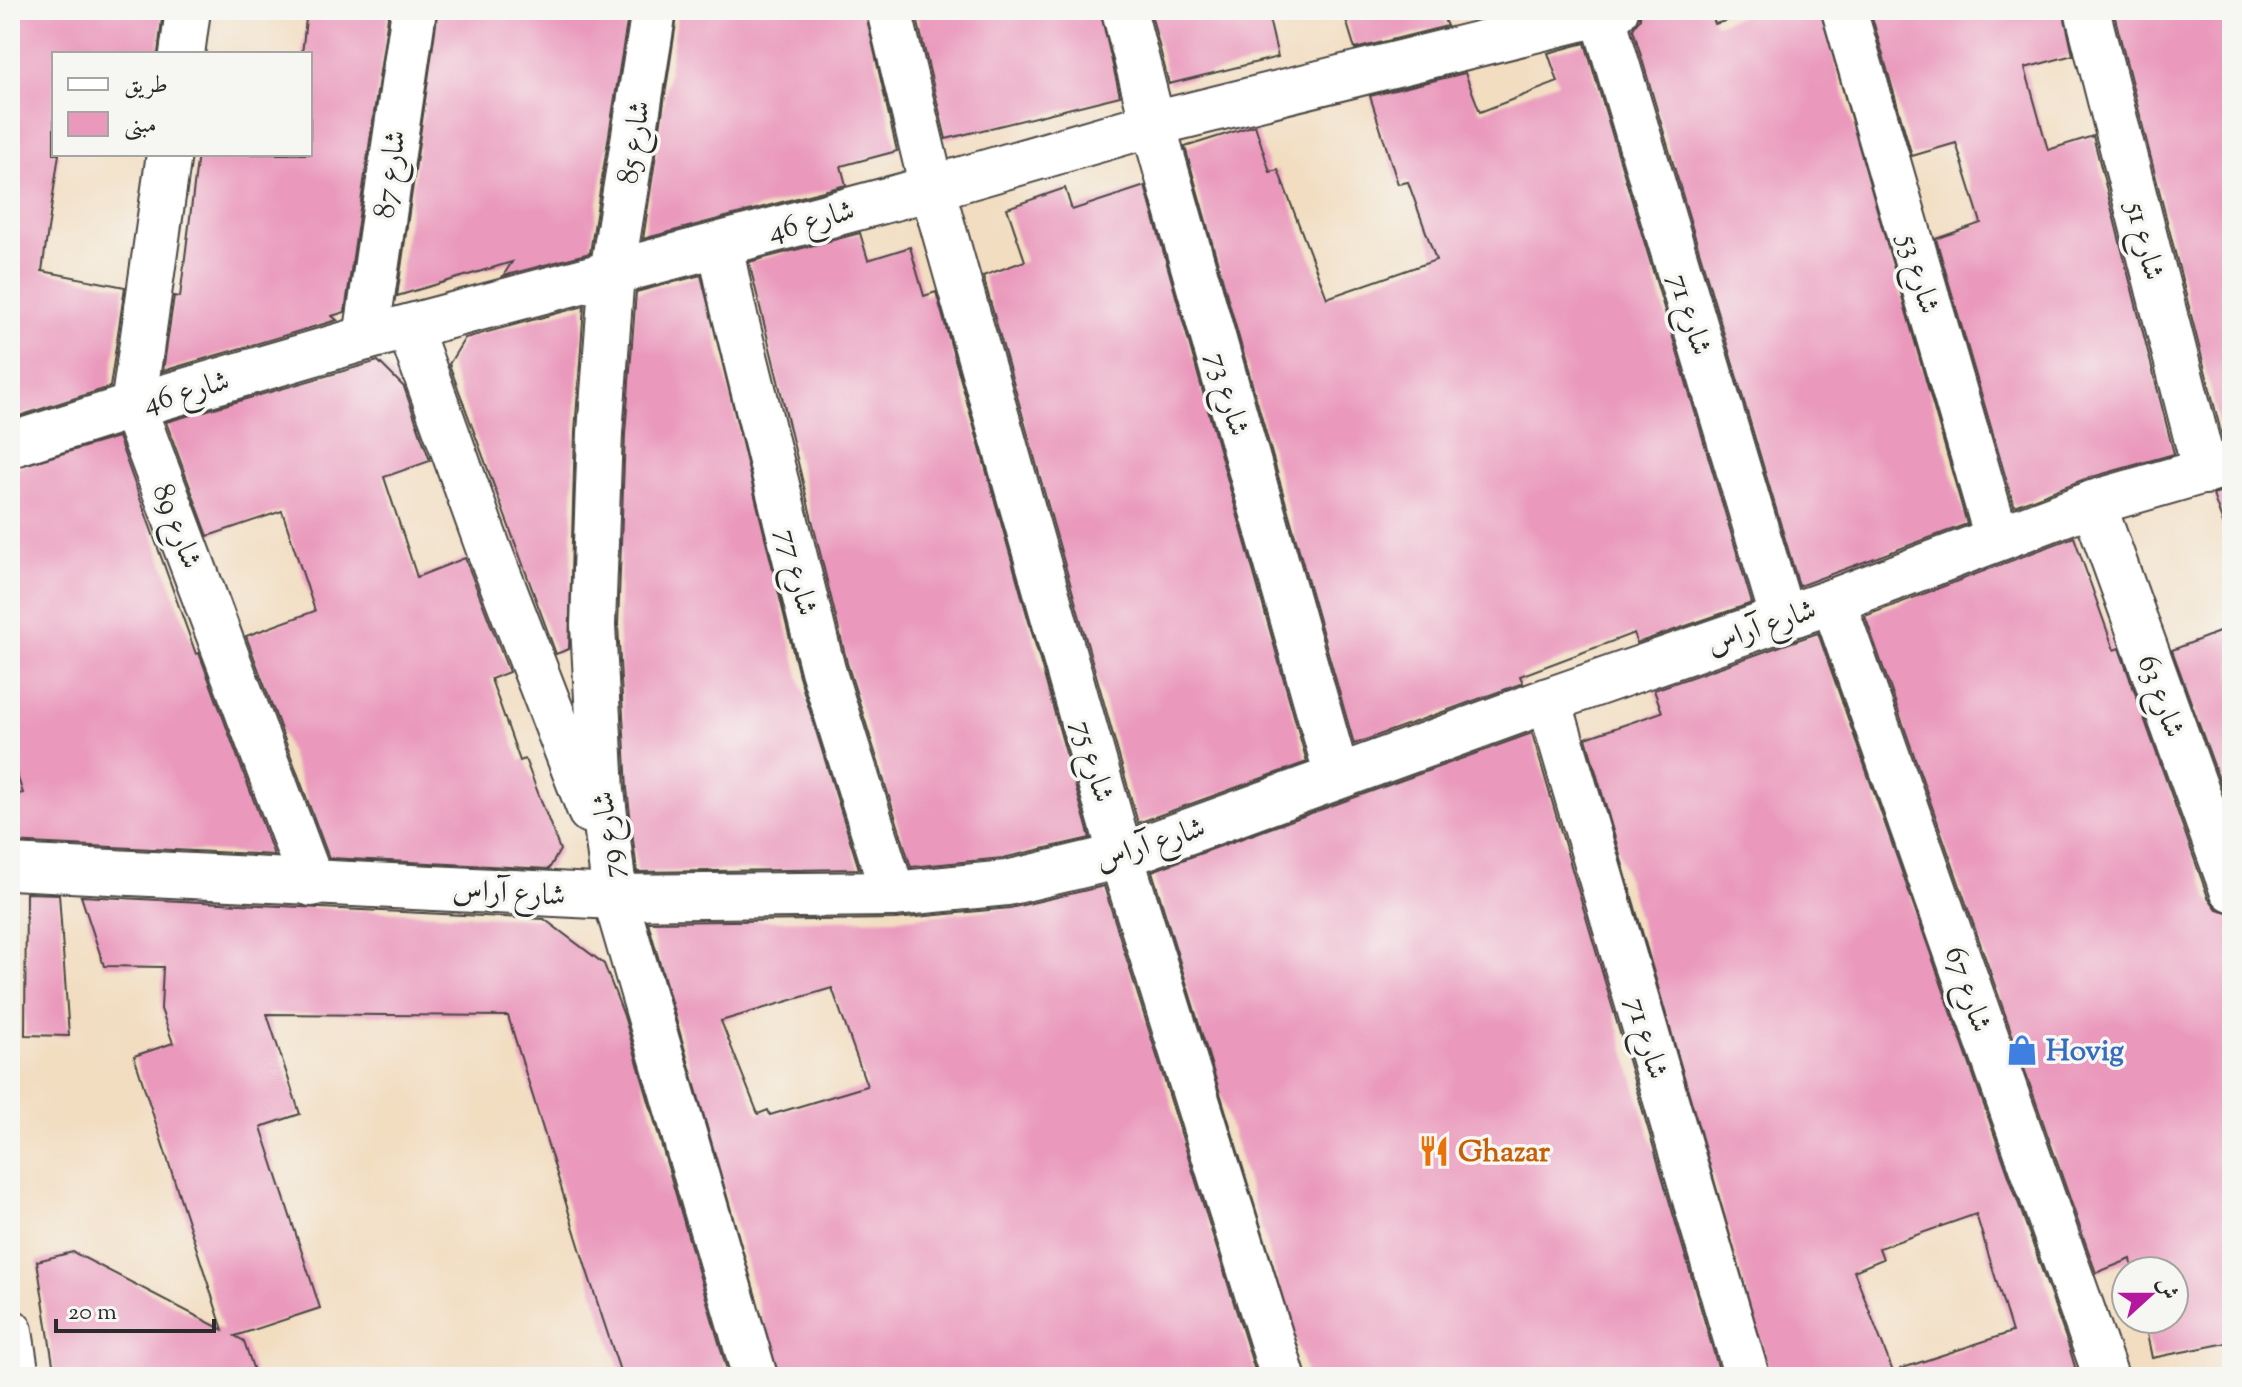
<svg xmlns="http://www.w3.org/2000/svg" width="2242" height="1387" font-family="'Sorts Mill Goudy',Amiri,serif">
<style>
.building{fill:#ea99bc;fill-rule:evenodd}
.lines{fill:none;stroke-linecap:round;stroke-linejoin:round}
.minor-casing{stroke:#494642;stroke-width:48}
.tertiary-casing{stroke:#494642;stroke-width:48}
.minor{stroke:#fff;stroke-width:44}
.tertiary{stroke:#fff;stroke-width:44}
.labels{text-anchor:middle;stroke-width:7;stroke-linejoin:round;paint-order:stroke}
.street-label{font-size:30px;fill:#2b2b2b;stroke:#f6f6f2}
.shop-label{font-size:30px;font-weight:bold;fill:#366cbe;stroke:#f6f6f2;text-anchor:start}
.food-label{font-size:30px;font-weight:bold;fill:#c56008;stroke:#f6f6f2;text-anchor:start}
</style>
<rect width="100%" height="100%" fill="#f6f6f2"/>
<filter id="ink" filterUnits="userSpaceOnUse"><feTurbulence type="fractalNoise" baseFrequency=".0125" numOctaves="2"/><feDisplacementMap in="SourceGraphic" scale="16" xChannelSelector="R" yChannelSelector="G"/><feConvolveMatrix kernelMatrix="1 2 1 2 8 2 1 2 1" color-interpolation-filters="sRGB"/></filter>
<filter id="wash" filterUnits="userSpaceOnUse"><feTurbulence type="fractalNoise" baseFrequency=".006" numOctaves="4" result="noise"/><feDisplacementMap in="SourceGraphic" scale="32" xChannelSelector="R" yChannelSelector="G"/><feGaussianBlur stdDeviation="1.8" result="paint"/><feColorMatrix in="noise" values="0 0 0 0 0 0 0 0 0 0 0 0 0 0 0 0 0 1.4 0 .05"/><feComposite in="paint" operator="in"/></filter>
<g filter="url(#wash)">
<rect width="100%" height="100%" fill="#f2ddc1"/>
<g id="blocks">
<g class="building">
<polygon points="10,10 163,10 158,54 54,54 54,154 59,154 42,271 125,287 110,387 10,419"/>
<polygon points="307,10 389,10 345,312 332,316 337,320 163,371 174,296 180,297 198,154 310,154 310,54 302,54"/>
<polygon points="438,10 629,10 590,253 503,276 512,262 397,296"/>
<polygon points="678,10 865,10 897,151 841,166 846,185 643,239"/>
<polygon points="915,10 1100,10 1120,96 946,139"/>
<polygon points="1150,10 1267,10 1278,57 1169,84"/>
<polygon points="1343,10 1440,10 1447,26 1355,49"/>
<polygon points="1640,10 1710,10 1715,24 1762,10 1820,10 1967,524 1799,586 1633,29 1640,18"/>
<polygon points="1870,10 2063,10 2073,55 2025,68 2048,150 2093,136 2174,454 2085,479 2014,506 1936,239 1981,223 1956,143 1912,156"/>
<polygon points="2113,10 2232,10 2232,439 2223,440"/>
<polygon points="1585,43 1752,603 1637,643 1634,633 1520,676 1523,683 1354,744 1185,147 1255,125 1270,172 1278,170 1327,298 1436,260 1408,182 1398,184 1370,96 1465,73 1480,112 1558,82 1548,53"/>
<polygon points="1145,186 1307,762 1138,823 983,276 1025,261 1007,208 1065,188 1072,210"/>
<polygon points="860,233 868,260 910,247 924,296 936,292 1090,838 1003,858 911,867 847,663 749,262"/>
<polygon points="701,275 799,676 859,869 637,872 627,789 618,625 625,434 636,292"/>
<polygon points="584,306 575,432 569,649 556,654 449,364 465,338"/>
<polygon points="378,361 404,387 430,461 384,477 417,577 465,558 509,672 491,679 520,761 525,759 560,850 549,869 329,858 246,636 315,611 282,511 208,536 166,422"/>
<polygon points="118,437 196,654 199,653 274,855 10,842 10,796 23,793 10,754 10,469"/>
<polygon points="2232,489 2232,531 2226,532 2213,495"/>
<polygon points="2074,537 2114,650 2119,648 2208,897 2217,909 2232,913 2232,1342 2152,1358 2144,1319 2174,1319 2174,1271 2133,1271 2131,1259 2096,1273 1865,616"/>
<polygon points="2232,627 2232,815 2172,650"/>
<polygon points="1818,633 2069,1347 2078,1377 1901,1377 1900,1369 2012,1332 1976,1214 1879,1248 1883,1259 1854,1271 1895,1377 1771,1377 1586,738 1662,712 1654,690"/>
<polygon points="1532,733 1721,1377 1307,1377 1152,871"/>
<path d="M 1104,886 L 1257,1377 L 779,1377 L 648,922 L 895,919 L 1010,908 ZM 832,988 L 867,1086 L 770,1115 L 768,1110 L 758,1114 L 721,1021 Z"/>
<polygon points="26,893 59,894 69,1036 25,1035"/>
<polygon points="81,896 544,919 604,964 624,1016 729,1377 622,1377 586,1268 508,1016 267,1014 300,1114 261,1127 320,1308 235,1336 244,1341 256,1377 55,1377 37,1261 73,1252 223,1330 134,1056 173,1043 161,1009 163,967 104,966"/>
</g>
</g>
</g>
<g filter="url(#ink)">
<use href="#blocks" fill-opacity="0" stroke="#494642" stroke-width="2"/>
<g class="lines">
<defs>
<g id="minor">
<polyline points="654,10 612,273 600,433 593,625 602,791 615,897 755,1377"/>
<polyline points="889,10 932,188 1121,856 1283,1377"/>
<polyline points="1124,10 1153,124 1337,776"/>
<polyline points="1601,10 1783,619"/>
<polyline points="1844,10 1997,538"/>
<polyline points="2087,10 2205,472"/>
<polyline points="182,54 188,10"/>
<polyline points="169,154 133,406 312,884"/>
<polyline points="720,245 733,308 823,670 893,894"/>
<polyline points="409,327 489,550 590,811"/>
<polyline points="366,338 414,10"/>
<polyline points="10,445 133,406 366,338 932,188 1153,124 1616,10"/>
<polyline points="2093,503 2232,889"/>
<polyline points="1833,601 2106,1377"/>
<polyline points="1549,700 1747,1377"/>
<polyline points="10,867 615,897 893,894 1007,883 1121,856 1549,700 1833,601 2093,503 2232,463"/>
</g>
<polyline id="tertiary" points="10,1331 17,1377"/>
</defs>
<use href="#minor" class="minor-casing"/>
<use href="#tertiary" class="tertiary-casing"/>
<use href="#minor" class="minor"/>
<use href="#tertiary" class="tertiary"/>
</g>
</g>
<defs>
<symbol id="shop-bare" viewBox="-9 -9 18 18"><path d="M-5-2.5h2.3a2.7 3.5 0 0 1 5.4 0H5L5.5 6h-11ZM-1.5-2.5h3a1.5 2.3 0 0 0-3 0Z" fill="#3f7fe0" stroke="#f6f6f2" stroke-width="2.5" paint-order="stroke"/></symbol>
<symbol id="restaurant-bare" viewBox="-9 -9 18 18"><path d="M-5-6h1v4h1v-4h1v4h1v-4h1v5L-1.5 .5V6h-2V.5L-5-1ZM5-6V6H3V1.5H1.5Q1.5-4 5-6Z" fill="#e8710a" stroke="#f6f6f2" stroke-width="2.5" paint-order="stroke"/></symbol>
</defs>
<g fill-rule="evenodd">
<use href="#shop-bare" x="2000" y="1028" width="44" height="44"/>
<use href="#restaurant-bare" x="1412" y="1129" width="44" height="44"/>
</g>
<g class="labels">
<g class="street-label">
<text transform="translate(633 142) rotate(-81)" y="10">شارع 85</text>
<text transform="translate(389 174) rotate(-82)" y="10">شارع 87</text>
<text transform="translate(811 220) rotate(-15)" y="10">شارع 46</text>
<text transform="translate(2146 241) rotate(76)" y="10">شارع 51</text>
<text transform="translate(1920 274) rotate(74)" y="10">شارع 53</text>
<text transform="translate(1691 314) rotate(73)" y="10">شارع 71</text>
<text transform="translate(186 391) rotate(-16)" y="10">شارع 46</text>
<text transform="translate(1229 394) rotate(74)" y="10">شارع 73</text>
<text transform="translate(178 526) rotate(69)" y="10">شارع 89</text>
<text transform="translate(798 572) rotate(76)" y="10">شارع 77</text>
<text transform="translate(1761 626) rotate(-19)" y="10">شارع آراس</text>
<text transform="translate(2162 696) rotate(70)" y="10">شارع 63</text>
<text transform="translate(1094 761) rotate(74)" y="10">شارع 75</text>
<text transform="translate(607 835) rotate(-97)" y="10">شارع 79</text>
<text transform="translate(1150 843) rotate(-18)" y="10">شارع آراس</text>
<text transform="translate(509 892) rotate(3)" y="10">شارع آراس</text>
<text transform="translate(1969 989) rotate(71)" y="10">شارع 67</text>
<text transform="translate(1648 1038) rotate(74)" y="10">شارع 71</text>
</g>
<g class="shop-label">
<text x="2046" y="1060">Hovig</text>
</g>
<g class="food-label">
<text x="1458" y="1161">Ghazar</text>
</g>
</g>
<rect width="2242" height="1387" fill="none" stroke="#f6f6f2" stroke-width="40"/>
<rect x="52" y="52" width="260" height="104" fill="#f6f6f2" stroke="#a5a5a2" stroke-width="2"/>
<rect x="68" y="78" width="40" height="12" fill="#ffffff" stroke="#a5a5a2" stroke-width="2"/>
<text x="124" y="92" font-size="24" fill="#2b2b2b">طريق</text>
<rect x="68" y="112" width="40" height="24" fill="#ea99bc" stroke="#a5a5a2" stroke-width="2"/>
<text x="124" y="132" font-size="24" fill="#2b2b2b">مبنى</text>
<g transform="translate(2150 1295) rotate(69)"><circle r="38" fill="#f6f6f2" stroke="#a5a5a2" stroke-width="2"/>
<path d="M0-6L14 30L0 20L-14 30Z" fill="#b5179e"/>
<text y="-12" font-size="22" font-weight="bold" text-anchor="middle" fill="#2b2b2b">ش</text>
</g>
<path d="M56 1319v12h158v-12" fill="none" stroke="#2b2b2b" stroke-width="4"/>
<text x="68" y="1319" font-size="24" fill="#2b2b2b" stroke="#f6f6f2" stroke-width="6" paint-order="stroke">20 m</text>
</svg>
